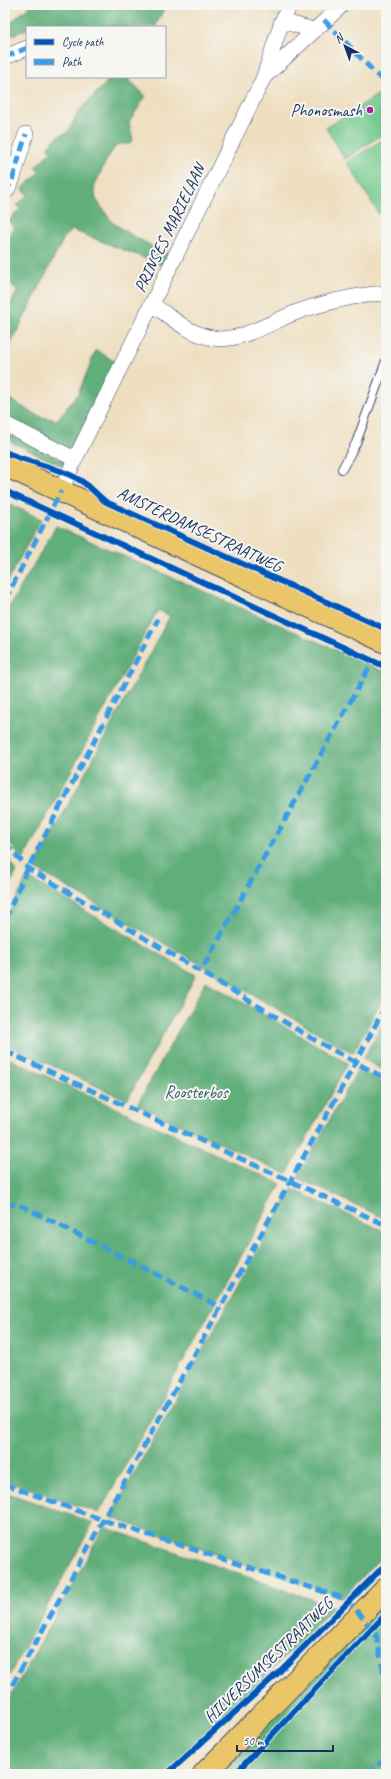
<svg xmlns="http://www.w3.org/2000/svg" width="391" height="1779" font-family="Caveat,sans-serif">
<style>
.green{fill:#75cb8f;stroke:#487d76}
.forest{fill:#60af7a;stroke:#3e6f6c}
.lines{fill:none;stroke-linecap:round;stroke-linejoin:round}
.lane-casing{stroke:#3b496d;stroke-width:10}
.street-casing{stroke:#3b496d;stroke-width:16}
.primary-casing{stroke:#3b496d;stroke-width:24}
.lane{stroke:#fff;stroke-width:8}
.street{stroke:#fff;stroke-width:15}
.primary{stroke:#ebc669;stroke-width:22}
.quiet{stroke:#3b9de6;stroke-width:5;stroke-dasharray:10 5;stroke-linecap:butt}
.cycleway-casing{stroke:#f6f6f2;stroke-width:8}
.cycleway{stroke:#0057b8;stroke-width:6}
.poi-dot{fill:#b5179e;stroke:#f6f6f2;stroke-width:1.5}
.labels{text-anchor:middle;stroke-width:4;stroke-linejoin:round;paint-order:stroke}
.poi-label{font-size:17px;fill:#1b2f5e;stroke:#f6f6f2;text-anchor:end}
.street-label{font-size:17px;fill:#1b2f5e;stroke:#f6f6f2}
.park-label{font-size:17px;fill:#365e6d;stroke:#f6f6f2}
</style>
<rect width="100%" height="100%" fill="#f6f6f2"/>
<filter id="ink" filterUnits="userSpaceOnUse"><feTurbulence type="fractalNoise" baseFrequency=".025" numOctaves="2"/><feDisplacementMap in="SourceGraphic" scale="8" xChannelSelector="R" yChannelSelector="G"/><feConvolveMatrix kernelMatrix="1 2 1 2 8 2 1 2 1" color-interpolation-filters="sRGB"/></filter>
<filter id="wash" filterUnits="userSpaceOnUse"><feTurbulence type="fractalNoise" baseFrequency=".012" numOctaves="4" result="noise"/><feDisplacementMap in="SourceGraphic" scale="16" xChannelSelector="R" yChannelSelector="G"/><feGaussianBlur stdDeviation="0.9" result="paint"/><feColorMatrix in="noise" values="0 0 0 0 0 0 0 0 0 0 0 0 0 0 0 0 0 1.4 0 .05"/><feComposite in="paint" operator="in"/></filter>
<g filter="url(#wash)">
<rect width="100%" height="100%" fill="#efdfc1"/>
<g class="green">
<polygon points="385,90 386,132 345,159 326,128"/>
<polygon points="386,138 386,210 379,214 347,162"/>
</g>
<g class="forest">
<polygon points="31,5 166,5 155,27 82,27 63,23 27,27 27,29 5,38 5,27"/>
<polygon points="108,77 131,77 129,80 146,96 129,122 133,140 129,144 119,144 115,147 107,159 94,187 96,199 112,222 133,236 170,255 165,266 72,230 65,236 5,356 5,313 17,292 5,275 5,240 14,228 8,221 20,209 17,205 28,195 22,189 39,172 35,167 51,151 47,147 58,136 68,132 78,112 107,82"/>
<polygon points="96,350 116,362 72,451 5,424 5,396 38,416 57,420 78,394"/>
<polygon points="5,432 66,462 64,467 5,439"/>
<polygon points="5,502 41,519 5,586"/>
<polygon points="56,526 386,672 386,993 353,1053 34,868 170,616 158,610 23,860 5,838 5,614"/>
<polygon points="5,856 17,871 5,895"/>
<polygon points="27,877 196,975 127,1100 5,1044 5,921"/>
<polygon points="206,981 348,1063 287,1174 137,1105"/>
<polygon points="386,1017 386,1072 363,1059"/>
<polygon points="5,1057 281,1184 99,1513 5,1480"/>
<polygon points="358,1069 386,1085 386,1219 297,1178"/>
<polygon points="292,1189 386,1232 386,1552 343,1598 110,1517"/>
<polygon points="5,1492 93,1523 5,1683"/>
<polygon points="104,1527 334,1607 169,1774 5,1774 5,1707"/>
<polygon points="386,1597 386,1774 210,1774"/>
</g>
</g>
<g filter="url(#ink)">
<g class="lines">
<defs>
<polyline id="lane" points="342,469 356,443 386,361"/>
<g id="street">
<polyline points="282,21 313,30"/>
<polyline points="5,57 27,48"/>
<polyline points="264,76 282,21 290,5"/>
<polyline points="5,193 12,181 26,134"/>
<path d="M 153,305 C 172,318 189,334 213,338 C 239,343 273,321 297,312 C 326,302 355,295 386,293"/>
<polyline points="5,424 75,459"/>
<polyline points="61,491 75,459 264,77 342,5"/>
</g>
<g id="primary">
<polyline points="5,465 386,642"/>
<polyline points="204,1774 386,1589"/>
</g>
</defs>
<use href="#lane" class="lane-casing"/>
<use href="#street" class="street-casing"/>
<use href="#primary" class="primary-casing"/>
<use href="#lane" class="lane"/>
<use href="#street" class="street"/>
<use href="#primary" class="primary"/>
<g class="quiet">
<polyline points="324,20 379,77 386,79"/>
<polyline points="5,57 27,48"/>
<polyline points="5,193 12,181 26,134"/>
<polyline points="5,600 61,491"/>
<polyline points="5,843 28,868 313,1039 386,1079"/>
<polyline points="5,919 28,868 158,619"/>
<polyline points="204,966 370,666"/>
<polyline points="5,1051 386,1225"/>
<polyline points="5,1205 18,1204 221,1307"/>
<polyline points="5,1484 103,1520 343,1598 351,1604 376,1634 386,1685"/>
<polyline points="5,1698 356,1062 386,1005"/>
<polyline points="366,1774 386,1759"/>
</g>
<defs>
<g id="cycleway">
<path d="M 5,452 C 29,463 55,466 78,479 C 88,484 97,495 106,502 L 386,629"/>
<polyline points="5,491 386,667"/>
<polyline points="167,1774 279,1672 386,1564"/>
<polyline points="235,1774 386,1614"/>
</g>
</defs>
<use href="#cycleway" class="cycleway-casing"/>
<use href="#cycleway" class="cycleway"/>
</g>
</g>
<circle class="poi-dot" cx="370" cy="110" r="4"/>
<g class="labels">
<g class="poi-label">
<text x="362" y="116">Phonosmash</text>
</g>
<g class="street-label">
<text transform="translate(169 228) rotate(-64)" y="6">PRINSES MARIELAAN</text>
<text transform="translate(200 529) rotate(25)" y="6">AMSTERDAMSESTRAATWEG</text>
<text transform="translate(268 1660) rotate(-44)" y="6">HILVERSUMSESTRAATWEG</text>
</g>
<g class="park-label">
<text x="196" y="1098">Roosterbos</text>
</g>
</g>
<rect width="391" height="1779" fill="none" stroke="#f6f6f2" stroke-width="20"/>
<rect x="26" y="26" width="140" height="52" fill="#f6f6f2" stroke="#9ea6b7"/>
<rect x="34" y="39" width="20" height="6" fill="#0057b8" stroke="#9ea6b7"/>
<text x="62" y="46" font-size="12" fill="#1b2f5e">Cycle path</text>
<rect x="34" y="59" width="20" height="6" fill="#3b9de6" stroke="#9ea6b7"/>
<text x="62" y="66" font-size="12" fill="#1b2f5e">Path</text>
<g transform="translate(345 46) rotate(319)" stroke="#f6f6f2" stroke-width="3" paint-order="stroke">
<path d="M0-3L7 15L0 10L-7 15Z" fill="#1b2f5e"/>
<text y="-6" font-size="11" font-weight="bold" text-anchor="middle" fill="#1b2f5e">N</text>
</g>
<path d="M237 1745v6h96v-6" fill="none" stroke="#1b2f5e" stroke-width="2"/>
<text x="243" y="1745" font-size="12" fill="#1b2f5e" stroke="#f6f6f2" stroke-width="3" paint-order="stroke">50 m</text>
</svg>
